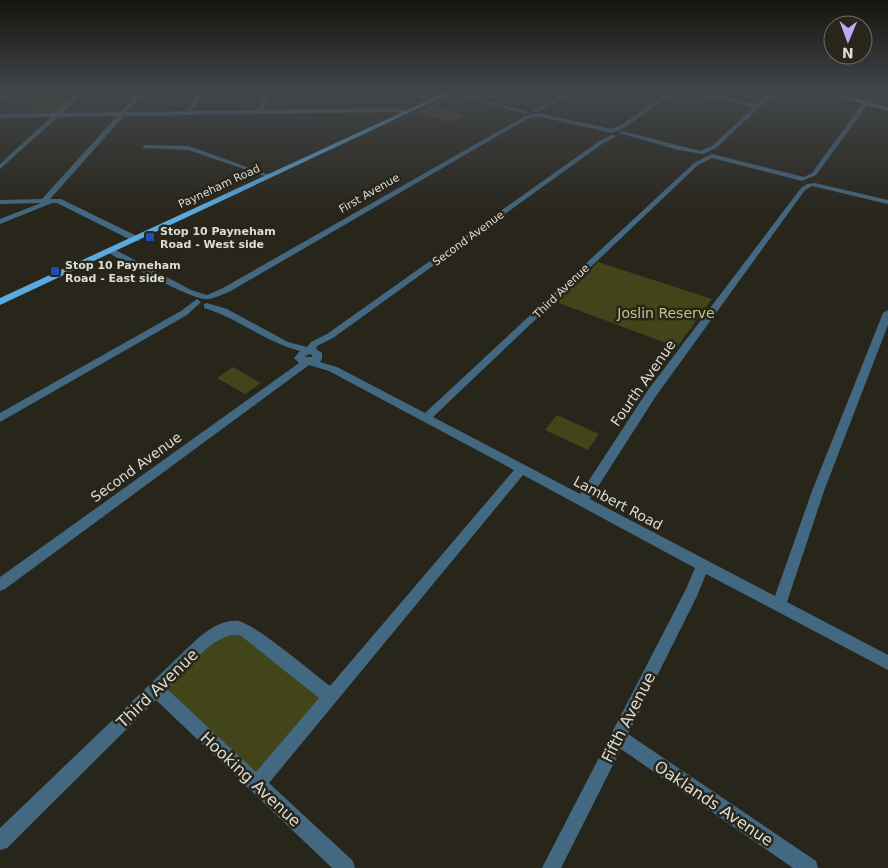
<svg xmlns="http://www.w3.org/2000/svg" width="888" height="868" font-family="'DejaVu Sans',sans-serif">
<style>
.green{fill:#424519}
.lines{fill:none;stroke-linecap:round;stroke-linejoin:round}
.minor{fill:#436881;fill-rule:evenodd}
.secondary{fill:#518eb6;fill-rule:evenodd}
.primary{fill:#5aaadf;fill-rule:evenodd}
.transit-dot{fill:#1a4fb4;stroke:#28251b;stroke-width:2}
.labels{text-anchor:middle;stroke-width:5;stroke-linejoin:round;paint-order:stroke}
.far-street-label{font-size:11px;fill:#dcdbd4;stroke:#28251b}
.far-poi-label{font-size:11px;font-weight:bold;fill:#dcdbd4;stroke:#28251b;text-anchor:start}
.park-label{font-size:14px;fill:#bec67a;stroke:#28251b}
.street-label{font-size:14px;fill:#dcdbd4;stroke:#28251b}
.near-street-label{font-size:16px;fill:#dcdbd4;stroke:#28251b}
</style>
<rect width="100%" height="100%" fill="#28251b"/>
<g class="green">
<polygon points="41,101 69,101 56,113 27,113"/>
<polygon points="431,105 467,115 451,122 415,113"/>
<polygon points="598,262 712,299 677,347 556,302"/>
<polygon points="233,367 261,383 245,394 217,378"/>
<polygon points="557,415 599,434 588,450 545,430"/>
<polygon points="236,627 330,696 257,784 156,689 202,644"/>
</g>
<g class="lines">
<g class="minor">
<polygon points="7,93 13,93 0,103 0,98"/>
<polygon points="78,93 84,93 62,113 120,112 138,93 144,93 127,112 186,111 198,93 204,93 192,111 258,110 265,93 282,93 269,98 263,110 395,108 409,112 406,114 395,112 124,116 50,199 61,199 139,237 139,241 133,241 57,203 52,203 0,224 0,219 41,203 0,204 0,200 42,199 117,116 58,117 0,169 0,164 51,117 0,118 0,114 55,113"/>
<polygon points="403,93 412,93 436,100 433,102"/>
<polygon points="451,93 460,93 531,113 526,114"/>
<polygon points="566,93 573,93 537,112 532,111"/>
<path d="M 667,93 L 673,93 L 627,126 L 612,133 L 537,116 L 527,119 L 229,292 C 221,295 212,300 204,299 C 188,297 118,261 107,251 L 114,249 L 191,290 L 207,295 L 223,288 L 523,117 L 538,113 L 611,129 L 623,124 Z"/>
<polygon points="690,93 700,93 757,104 769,93 775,93 716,148 703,154 678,150 619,133 622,131 700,151 712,146 754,107"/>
<path d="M 870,93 L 876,93 L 816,175 L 802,181 L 712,158 L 698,165 L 433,417 L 580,494 L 648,390 L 801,188 L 807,184 L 815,183 L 888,200 L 888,204 L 812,186 L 805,190 L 656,396 L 590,499 L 775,596 L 812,491 L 883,313 L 888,310 L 888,325 L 824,491 L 787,602 L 888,655 L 888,670 L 706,574 L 697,596 L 628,734 L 816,861 L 818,868 L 793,868 L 621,749 L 561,868 L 542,868 L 686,589 L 695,568 L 523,475 L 269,783 L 353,861 L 355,868 L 332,868 L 156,700 L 7,848 L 0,850 L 0,828 L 197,639 C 208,630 223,619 238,621 C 254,623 313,673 330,686 L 514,470 L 329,371 L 309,365 L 5,589 L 0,591 L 0,577 L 299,363 L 294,358 L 300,351 C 265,342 238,318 204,308 L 204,304 L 207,303 L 227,309 L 288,342 L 307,347 L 311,342 L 327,334 L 598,142 L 611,135 L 615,135 L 615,137 L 602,144 L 333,338 L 317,346 L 316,349 L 322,353 L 322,359 L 320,362 L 337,367 L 425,413 L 694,163 L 712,154 L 804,177 L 812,173 ZM 309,354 L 312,355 L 312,357 L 304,357 ZM 232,635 L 240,635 L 319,698 L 256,772 L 167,689 C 184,672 209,639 232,635 Z"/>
<polygon points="145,145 189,146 272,176 267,177 188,150 143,148 143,146"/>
<polygon points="197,299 201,302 187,315 0,422 0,413 181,311"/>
</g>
<polygon class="secondary" points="827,93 836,93 888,107 888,111"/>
<polygon class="primary" points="444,93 451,93 0,305 0,298"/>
</g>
<linearGradient id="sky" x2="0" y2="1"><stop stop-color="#16140f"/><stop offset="0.43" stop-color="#42464a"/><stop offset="1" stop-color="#42464a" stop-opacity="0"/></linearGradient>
<rect width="888" height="214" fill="url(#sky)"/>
<g class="transit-dot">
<rect x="145" y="232" width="10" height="10" rx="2.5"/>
<rect x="50" y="266" width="10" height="10" rx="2.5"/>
</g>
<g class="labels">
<g class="far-street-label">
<text transform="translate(219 186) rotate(-25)" y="4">Payneham Road</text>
<text transform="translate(369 193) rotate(-30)" y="4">First Avenue</text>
<text transform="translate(468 238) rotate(-36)" y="4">Second Avenue</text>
<text transform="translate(561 291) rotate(-44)" y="4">Third Avenue</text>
</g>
<g class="far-poi-label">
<text x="160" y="235">Stop 10 Payneham<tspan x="160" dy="13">Road - West side</tspan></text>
<text x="65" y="269">Stop 10 Payneham<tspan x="65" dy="13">Road - East side</tspan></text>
</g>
<g class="park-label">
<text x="666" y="318">Joslin Reserve</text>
</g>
<g class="street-label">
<text transform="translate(643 383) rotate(-55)" y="5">Fourth Avenue</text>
<text transform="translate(136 467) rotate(-36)" y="5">Second Avenue</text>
<text transform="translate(618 503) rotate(28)" y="5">Lambert Road</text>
</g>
<g class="near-street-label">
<text transform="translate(157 688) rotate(-44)" y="6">Third Avenue</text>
<text transform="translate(628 717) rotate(-63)" y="6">Fifth Avenue</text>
<text transform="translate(251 779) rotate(43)" y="6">Hooking Avenue</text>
<text transform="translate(714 803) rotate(34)" y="6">Oaklands Avenue</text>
</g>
</g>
<g transform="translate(848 40) rotate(181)"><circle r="24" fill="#28251b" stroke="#706e65"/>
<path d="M0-4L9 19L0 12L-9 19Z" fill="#bcaaf6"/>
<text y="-8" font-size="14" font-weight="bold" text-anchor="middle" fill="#dcdbd4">N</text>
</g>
</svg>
